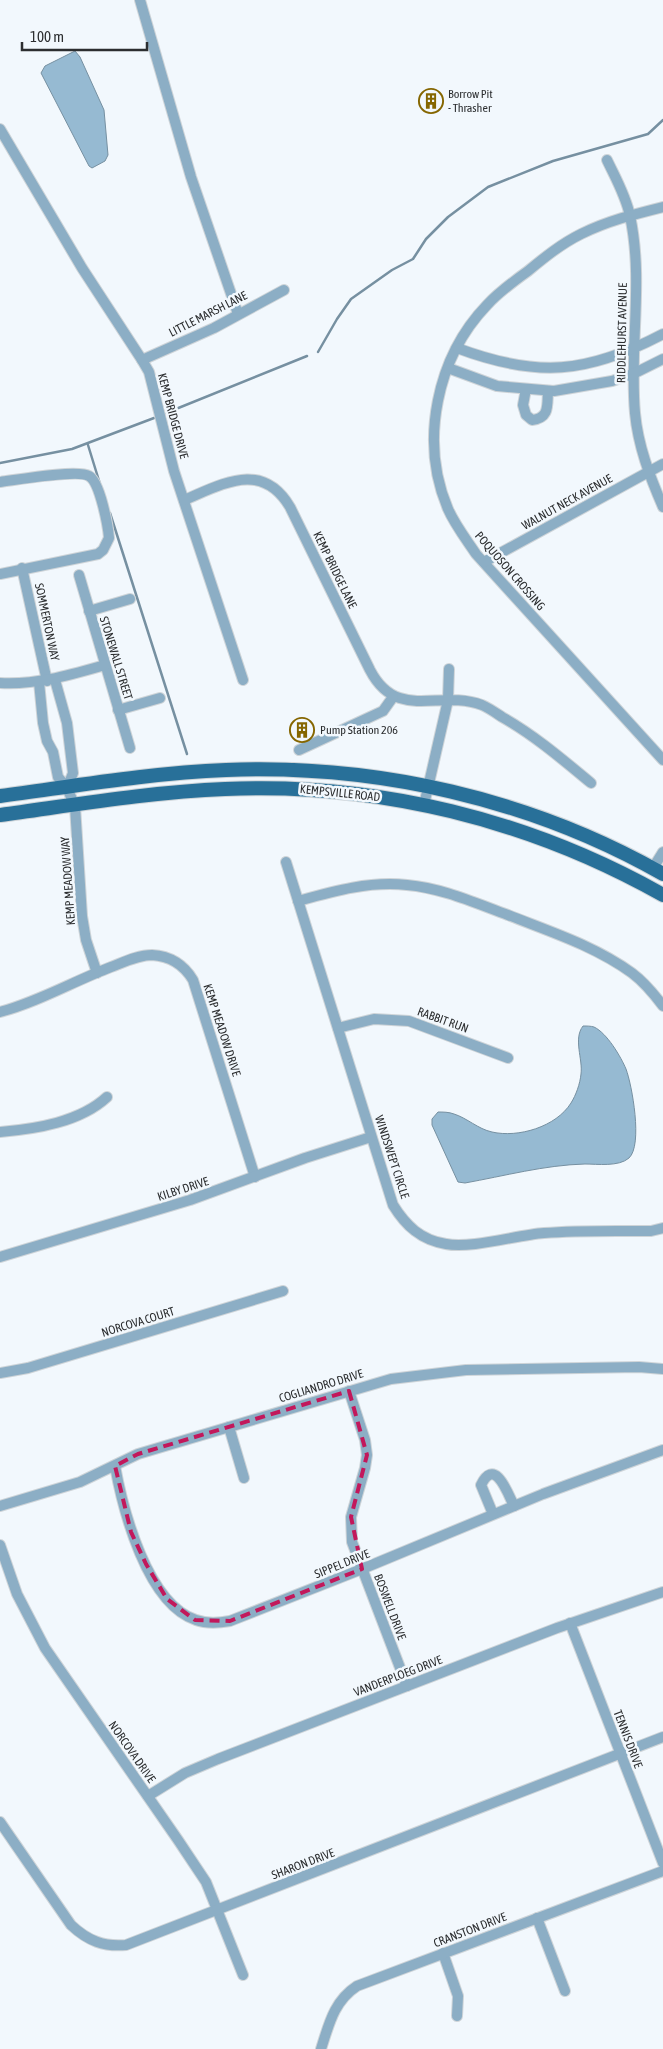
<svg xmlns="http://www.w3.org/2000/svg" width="663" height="2049" font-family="'Asap Condensed',sans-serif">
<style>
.water{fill:#96bad2;stroke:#7690a1}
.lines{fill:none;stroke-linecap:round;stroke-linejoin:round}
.stream{stroke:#7690a1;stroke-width:2.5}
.minor-casing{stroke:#ced4d8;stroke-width:12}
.primary-casing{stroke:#ced4d8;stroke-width:16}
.minor{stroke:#8caec5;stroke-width:10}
.primary{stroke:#287099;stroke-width:14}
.marked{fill:none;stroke:#c2185b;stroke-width:4;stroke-dasharray:10 6;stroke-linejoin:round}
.labels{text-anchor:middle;stroke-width:5;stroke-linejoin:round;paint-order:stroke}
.poi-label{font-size:12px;fill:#2c2e30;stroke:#f2f8fd;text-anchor:start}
.street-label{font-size:12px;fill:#2c2e30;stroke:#f2f8fd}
</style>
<rect width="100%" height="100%" fill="#f2f8fd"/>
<g class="water">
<polygon points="75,51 80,57 104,110 108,155 105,161 92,168 89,166 41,73 45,66"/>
<path d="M 583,1026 C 587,1026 591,1026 594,1027 C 607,1033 621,1057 626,1069 C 632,1085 643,1145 629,1158 C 619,1167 597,1164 585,1164 C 545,1165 504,1176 465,1183 L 458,1182 L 432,1125 L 432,1119 L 438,1112 C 443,1112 449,1112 454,1114 C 467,1118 478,1129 492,1132 C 518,1138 556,1127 571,1103 C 576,1095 580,1084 581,1074 C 583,1059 573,1039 583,1026 Z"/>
</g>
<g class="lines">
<g class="stream">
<polyline points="318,352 337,319 351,299 392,270 413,259 426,239 448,217 488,187 553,161 648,134 663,120"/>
<polyline points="166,413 307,356"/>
<polyline points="88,445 100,484"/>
<polyline points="0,463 72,449 154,418"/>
<polyline points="110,513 187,754"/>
</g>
<defs>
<g id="minor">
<polyline points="140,0 191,177 238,314"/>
<polyline points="0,129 82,268 142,360 149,372 174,471 243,680"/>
<path d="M 607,160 C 615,177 626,196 630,216 C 644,281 629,348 635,413 C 638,446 650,477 663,507"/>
<path d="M 663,207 C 635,214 607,221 581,234 C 561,244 545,257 528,271 C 514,281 499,292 487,305 C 437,357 419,441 448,509 C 455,525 466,539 476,554 L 663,760"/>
<path d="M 457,348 C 537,378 587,374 663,334"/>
<polyline points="142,360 214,328 284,290"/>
<polyline points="448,368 497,386 554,391 612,381 633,374 663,359"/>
<path d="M 526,389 L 523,405 L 526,415 L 532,420 C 550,418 547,405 548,391"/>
<path d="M 0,482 C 16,480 78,469 89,476 C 100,482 108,526 109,538 L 103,550 L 98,554 L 0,574"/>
<path d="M 184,500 C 223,484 262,460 290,507 L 370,670 C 397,722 439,689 482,705 C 489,708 496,713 502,717 C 534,735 562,759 591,783"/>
<polyline points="484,562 663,464"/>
<polyline points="22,568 47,681"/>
<polyline points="79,575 130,748"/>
<polyline points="89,611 130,599"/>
<polyline points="55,680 67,723 73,773 67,788"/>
<polyline points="39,682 43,723 47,741 53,752 58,777 67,788 75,806 82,916 86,940 97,973"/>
<path d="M 0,683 C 37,685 70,675 105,665"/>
<polyline points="118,710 160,698"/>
<polyline points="299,750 383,711 393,697"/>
<polyline points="424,805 448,700 449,669"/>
<path d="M 286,862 L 393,1205 C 406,1226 421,1240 446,1244 C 471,1249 517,1235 544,1233 C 580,1230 616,1231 651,1231 L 663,1228"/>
<polyline points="653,868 663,852"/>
<path d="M 298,901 C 334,891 369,881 407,885 C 442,888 475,903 508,915 C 551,932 595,946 632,973 C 644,982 654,994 663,1006"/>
<path d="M 0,1012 C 38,1002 74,981 111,967 C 124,962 138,955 152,955 C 170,956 184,965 193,980 L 255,1177"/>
<polyline points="338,1028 374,1019 409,1021 508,1058"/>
<path d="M 0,1132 C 36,1129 80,1122 107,1097"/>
<polyline points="0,1257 190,1200 305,1158 371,1137"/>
<polyline points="0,1373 28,1368 283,1291"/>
<polyline points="349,1391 365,1440 367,1455 365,1468 351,1517 352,1542 407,1686"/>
<polyline points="229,1427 244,1478"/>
<path d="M 115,1466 C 123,1510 147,1604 196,1620 C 207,1624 219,1623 230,1621 L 362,1569 L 543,1494 L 663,1450"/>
<polyline points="0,1506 80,1482 138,1454 391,1379 466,1370 639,1367 663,1369"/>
<path d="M 493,1514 L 481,1485 C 495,1456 508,1494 514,1506"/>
<polyline points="0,1545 17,1594 45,1648 178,1840 206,1882 243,1975"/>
<polyline points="570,1623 663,1863"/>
<polyline points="148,1796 185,1773 218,1759 557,1628 663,1592"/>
<path d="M 0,1822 L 71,1925 C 88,1941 104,1947 126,1945 L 663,1737"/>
<polyline points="537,1918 565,1991"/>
<polyline points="443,1953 458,1996 457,2016"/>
<path d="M 321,2049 C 329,2024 334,2001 357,1986 L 663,1871"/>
</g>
<g id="primary">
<path d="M 0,796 C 75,786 150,773 226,770 C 377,764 531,799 663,874"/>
<path d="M 0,815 C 74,805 150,792 225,789 C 378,782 530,820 663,895"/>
</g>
</defs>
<use href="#minor" class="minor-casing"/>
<use href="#primary" class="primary-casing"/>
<use href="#minor" class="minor"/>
<use href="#primary" class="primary"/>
</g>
<path class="marked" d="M 349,1391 L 367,1455 L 351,1517 L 362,1569 L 230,1621 L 195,1620 L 167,1599 L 146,1564 L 131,1532 L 115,1466 L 138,1454 Z"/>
<defs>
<symbol id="building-ring" viewBox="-11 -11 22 22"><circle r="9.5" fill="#f2f8fd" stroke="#856600" stroke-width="1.5"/><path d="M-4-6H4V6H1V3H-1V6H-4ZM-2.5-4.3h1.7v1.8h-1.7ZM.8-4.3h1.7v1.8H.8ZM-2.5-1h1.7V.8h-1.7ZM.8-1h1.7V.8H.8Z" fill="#856600"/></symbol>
</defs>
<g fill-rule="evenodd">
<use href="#building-ring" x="417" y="87" width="28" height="28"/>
<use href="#building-ring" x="288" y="716" width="28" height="28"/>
</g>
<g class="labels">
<g class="poi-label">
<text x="448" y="98">Borrow Pit<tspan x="448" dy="14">- Thrasher</tspan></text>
<text x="320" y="734">Pump Station 206</text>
</g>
<g class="street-label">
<text transform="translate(208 314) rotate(-27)" y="4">LITTLE MARSH LANE</text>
<text transform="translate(622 333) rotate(-89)" y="4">RIDDLEHURST AVENUE</text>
<text transform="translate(173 416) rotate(75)" y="4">KEMP BRIDGE DRIVE</text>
<text transform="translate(567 502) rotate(-29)" y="4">WALNUT NECK AVENUE</text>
<text transform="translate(335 570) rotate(64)" y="4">KEMP BRIDGE LANE</text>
<text transform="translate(510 571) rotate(49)" y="4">POQUOSON CROSSING</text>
<text transform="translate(47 622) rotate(78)" y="4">SOMMERTON WAY</text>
<text transform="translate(116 658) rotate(73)" y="4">STONEWALL STREET</text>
<text transform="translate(340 793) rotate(6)" y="4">KEMPSVILLE ROAD</text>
<text transform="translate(68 881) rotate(-94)" y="4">KEMP MEADOW WAY</text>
<text transform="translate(443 1020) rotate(20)" y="4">RABBIT RUN</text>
<text transform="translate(222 1030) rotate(72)" y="4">KEMP MEADOW DRIVE</text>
<text transform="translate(392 1157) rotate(72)" y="4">WINDSWEPT CIRCLE</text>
<text transform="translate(183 1189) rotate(-18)" y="4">KILBY DRIVE</text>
<text transform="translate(138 1322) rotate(-17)" y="4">NORCOVA COURT</text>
<text transform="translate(321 1386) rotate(-17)" y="4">COGLIANDRO DRIVE</text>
<text transform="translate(342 1564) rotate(-22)" y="4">SIPPEL DRIVE</text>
<text transform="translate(390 1607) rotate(69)" y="4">BOSWELL DRIVE</text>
<text transform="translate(398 1676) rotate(-21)" y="4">VANDERPLOEG DRIVE</text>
<text transform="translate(628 1739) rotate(69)" y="4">TENNIS DRIVE</text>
<text transform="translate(132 1752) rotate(55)" y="4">NORCOVA DRIVE</text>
<text transform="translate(303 1864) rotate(-21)" y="4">SHARON DRIVE</text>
<text transform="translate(470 1930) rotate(-21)" y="4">CRANSTON DRIVE</text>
</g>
</g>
<path d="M22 42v8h125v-8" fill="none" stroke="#2c2e30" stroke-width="2.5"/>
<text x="30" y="42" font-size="15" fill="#2c2e30" stroke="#f2f8fd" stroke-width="4" paint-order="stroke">100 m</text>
</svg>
